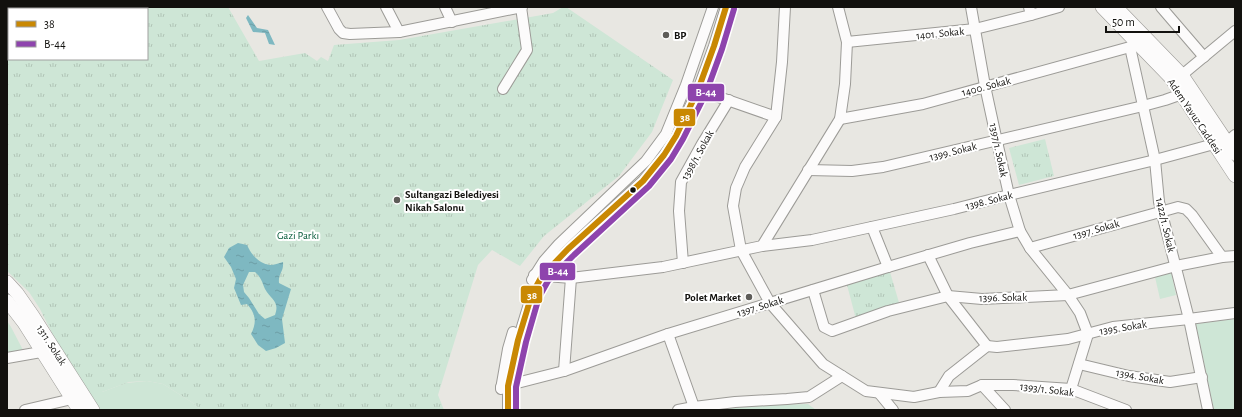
<svg xmlns="http://www.w3.org/2000/svg" width="1242" height="417" font-family="'Alegreya Sans',sans-serif">
<style>
.green{fill:#cee6d6}
.park{fill:url(#park-tufts)}
.water{fill:url(#water-ripples);fill-rule:evenodd}
.lines{fill:none;stroke-linecap:round;stroke-linejoin:round}
.minor-casing{stroke:#9c9b97;stroke-width:12}
.major-casing{stroke:#9c9b97;stroke-width:14}
.minor{stroke:#fcfbfb;stroke-width:10}
.major{stroke:#fcfbfb;stroke-width:13}
.bus-1-casing{stroke:#fff;stroke-width:9}
.bus-2-casing{stroke:#fff;stroke-width:9}
.bus-1{stroke:#c98803;stroke-width:6}
.bus-2{stroke:#8e44ad;stroke-width:6}
.poi-dot{fill:#5d5c58;stroke:#fff;stroke-width:1.5}
.bus-dot{fill:#12110e;stroke:#fff;stroke-width:1.5}
.labels{text-anchor:middle;stroke-width:4;stroke-linejoin:round;paint-order:stroke}
.street-label{font-size:11px;fill:#12110e;stroke:#fff}
.poi-label{font-size:11px;font-weight:bold;fill:#12110e;stroke:#fff;text-anchor:start}
.park-label{font-size:11px;fill:#075c3b;stroke:#fff}
.line-badge{stroke:#fff;stroke-width:1.5}
.badge-label{font-size:11px;text-anchor:middle;font-weight:bold;fill:#fff}
</style>
<defs>
<pattern id="park-tufts" width="24" height="20" patternUnits="userSpaceOnUse"><rect width="24" height="20" fill="#cee6d6"/><path d="M3 7l-1-3M5 7V3M7 7l1-3M15 17l-1-3M17 17v-4M19 17l1-3" fill="none" stroke="#b0c4b6"/></pattern>
<pattern id="water-ripples" width="26" height="14" patternUnits="userSpaceOnUse"><rect width="26" height="14" fill="#7eb8c1"/><path d="M2 4q2-2 4 0t4 0M15 11q2-2 4 0t4 0" fill="none" stroke="#6c9da5"/></pattern>
</defs>
<rect width="100%" height="100%" fill="#e8e7e2"/>
<g class="green">
<polygon points="1171,272 1176,295 1160,299 1155,277"/>
<polygon points="1235,319 1235,410 1214,410 1196,324"/>
<polygon points="7,321 11,327 23,350 7,353"/>
<polygon points="147,381 163,384 193,403 201,410 101,410 89,392 102,392 126,383"/>
<polygon points="808,404 816,410 722,410 738,406"/>
</g>
<g class="park">
<polygon points="14,7 228,7 259,61 305,53 317,61 321,57 328,61 334,45 399,40 553,13 563,7 566,7 673,80 652,132 619,176 544,236 520,266 492,250 478,265 438,395 444,410 201,410 193,403 163,384 147,381 129,382 102,392 89,392 56,341 40,309 29,292 7,271 7,16 9,13 9,59 147,59 147,9 12,9"/>
<polygon points="1045,139 1054,176 1019,185 1009,148"/>
<polygon points="890,272 900,306 856,319 847,285"/>
</g>
<g class="water">
<polygon points="248,15 257,28 268,30 275,45 269,44 265,33 253,32 246,18"/>
<path d="M 238,243 L 247,245 C 251,254 259,264 270,265 C 274,265 279,263 283,262 C 284,272 278,273 279,283 L 291,289 L 282,319 L 285,343 L 276,348 L 266,351 L 258,345 L 251,334 C 257,322 256,314 247,304 L 241,305 L 234,288 L 236,279 L 231,267 L 224,257 L 229,248 ZM 249,272 L 255,272 C 261,277 262,282 265,289 C 271,300 280,301 275,315 L 265,319 L 259,314 L 249,298 L 244,292 L 243,285 Z"/>
</g>
<g class="lines">
<defs>
<g id="minor">
<polyline points="327,7 339,29 343,33 350,34 399,32 522,7"/>
<polyline points="386,7 399,32"/>
<polyline points="445,7 452,22"/>
<polyline points="785,7 782,62 776,117 745,167 736,188 733,206 741,250 770,303 823,364 866,391 914,397 939,392 968,391 982,385 1013,385 1071,389 1126,410"/>
<polyline points="971,7 985,86 998,146 1009,195 1020,231 1030,248 1068,295 1080,313 1088,334 1071,389"/>
<polyline points="1029,7 1031,15 1059,7"/>
<polyline points="1161,7 1204,57"/>
<polyline points="847,42 975,29 1031,15"/>
<polyline points="1130,47 1155,160 1159,202 1189,319 1208,410"/>
<polyline points="1182,75 1235,31"/>
<polyline points="693,88 776,117"/>
<polyline points="503,89 527,50 521,7"/>
<polyline points="840,119 923,104 1130,47"/>
<polyline points="1227,142 1235,135"/>
<polyline points="808,170 852,171 883,167 1143,106 1165,100 1182,94"/>
<polyline points="872,227 888,267"/>
<polyline points="762,246 812,240 954,209 1009,195 1155,160 1214,144"/>
<polyline points="1030,248 1178,207 1186,209 1192,215 1222,257 1235,256"/>
<polyline points="928,255 948,296 987,346 949,376 939,392"/>
<polyline points="683,263 679,211 681,182 702,144 729,100"/>
<polyline points="534,275 571,278 663,267 762,246 840,119 845,84 847,42 838,7"/>
<polyline points="532,280 544,261 559,244 646,161 666,134 686,85 713,7"/>
<polyline points="813,290 824,327 832,331 888,311 948,296 982,299 1068,295 1176,266 1222,257"/>
<polyline points="668,334 694,407"/>
<polyline points="987,346 997,347 1068,339 1113,327 1189,319 1235,313"/>
<polyline points="7,358 41,352"/>
<polyline points="1079,364 1129,376 1170,382 1202,377"/>
<polyline points="564,371 571,278"/>
<polyline points="982,385 1005,410"/>
<polyline points="501,387 564,371 668,334 888,267 970,243 1020,231"/>
<polyline points="501,389 508,349 513,332"/>
<polyline points="879,393 893,410"/>
<polyline points="25,410 72,399"/>
<polyline points="508,410 508,386 518,340 532,294 542,276 568,249 643,181 664,155 676,136 698,90 714,46 726,7"/>
<polyline points="678,410 694,407 735,402 787,399 809,397 842,376"/>
</g>
<g id="major">
<polyline points="1102,7 1170,77 1235,176"/>
<polyline points="1116,7 1182,75 1235,154"/>
<polyline points="7,282 17,293 33,316 93,410"/>
<polyline points="7,301 24,323 79,410"/>
</g>
</defs>
<use href="#minor" class="minor-casing"/>
<use href="#major" class="major-casing"/>
<use href="#minor" class="minor"/>
<use href="#major" class="major"/>
<defs>
<polyline id="bus-1" points="508,410 508,386 518,340 532,294 542,276 568,249 643,181 664,155 676,136 698,90 714,46 726,7"/>
<polyline id="bus-2" points="516,410 516,387 526,342 539,297 548,281 574,255 649,186 671,159 683,139 706,93 722,49 734,9"/>
</defs>
<use href="#bus-1" class="bus-1-casing"/>
<use href="#bus-2" class="bus-2-casing"/>
<use href="#bus-1" class="bus-1"/>
<use href="#bus-2" class="bus-2"/>
</g>
<g class="poi-dot">
<circle cx="666" cy="35" r="4"/>
<circle cx="397" cy="200" r="4"/>
<circle cx="749" cy="297" r="4"/>
</g>
<circle class="bus-dot" cx="633" cy="190" r="3.5"/>
<g class="labels">
<g class="street-label">
<text transform="translate(940 33) rotate(-6)" y="4">1401. Sokak</text>
<text transform="translate(986 86) rotate(-15)" y="4">1400. Sokak</text>
<text transform="translate(1195 116) rotate(56)" y="4">Adem Yavuz Caddesi</text>
<text transform="translate(999 150) rotate(78)" y="4">1397/1. Sokak</text>
<text transform="translate(953 151) rotate(-14)" y="4">1399. Sokak</text>
<text transform="translate(697 155) rotate(-61)" y="4">1398/1. Sokak</text>
<text transform="translate(989 200) rotate(-14)" y="4">1398. Sokak</text>
<text transform="translate(1166 225) rotate(77)" y="4">1422/1. Sokak</text>
<text transform="translate(1096 229) rotate(-16)" y="4">1397. Sokak</text>
<text transform="translate(1003 297) rotate(-1)" y="4">1396. Sokak</text>
<text transform="translate(760 306) rotate(-17)" y="4">1397. Sokak</text>
<text transform="translate(1123 327) rotate(-9)" y="4">1395. Sokak</text>
<text transform="translate(52 345) rotate(57)" y="4">1311. Sokak</text>
<text transform="translate(1140 376) rotate(10)" y="4">1394. Sokak</text>
<text transform="translate(1047 389) rotate(7)" y="4">1393/1. Sokak</text>
</g>
<g class="poi-label">
<text x="674" y="39">BP</text>
<text x="405" y="198">Sultangazi Belediyesi<tspan x="405" dy="13">Nikah Salonu</tspan></text>
<text x="741" y="301" text-anchor="end">Polet Market</text>
</g>
<g class="park-label">
<text x="298" y="239">Gazi Parkı</text>
</g>
</g>
<g class="line-badge">
<rect x="687" y="83" width="38" height="19" rx="4" fill="#8e44ad"/>
<rect x="673" y="108" width="23" height="19" rx="4" fill="#c98803"/>
<rect x="539" y="262" width="37" height="19" rx="4" fill="#8e44ad"/>
<rect x="520" y="285" width="23" height="19" rx="4" fill="#c98803"/>
</g>
<g class="badge-label">
<text x="706" y="96">B-44</text>
<text x="685" y="121">38</text>
<text x="558" y="275">B-44</text>
<text x="532" y="299">38</text>
</g>
<rect width="1242" height="417" fill="none" stroke="#12110e" stroke-width="16"/>
<rect x="8" y="8" width="140" height="52" fill="#ffffff" stroke="#a0a09f"/>
<rect x="16" y="21" width="20" height="6" fill="#c98803" stroke="#a0a09f"/>
<text x="44" y="28" font-size="12" fill="#12110e">38</text>
<rect x="16" y="41" width="20" height="6" fill="#8e44ad" stroke="#a0a09f"/>
<text x="44" y="48" font-size="12" fill="#12110e">B-44</text>
<path d="M1106 26v6h73v-6" fill="none" stroke="#12110e" stroke-width="2"/>
<text x="1112" y="26" font-size="12" fill="#12110e" stroke="#ffffff" stroke-width="3" paint-order="stroke">50 m</text>
</svg>
